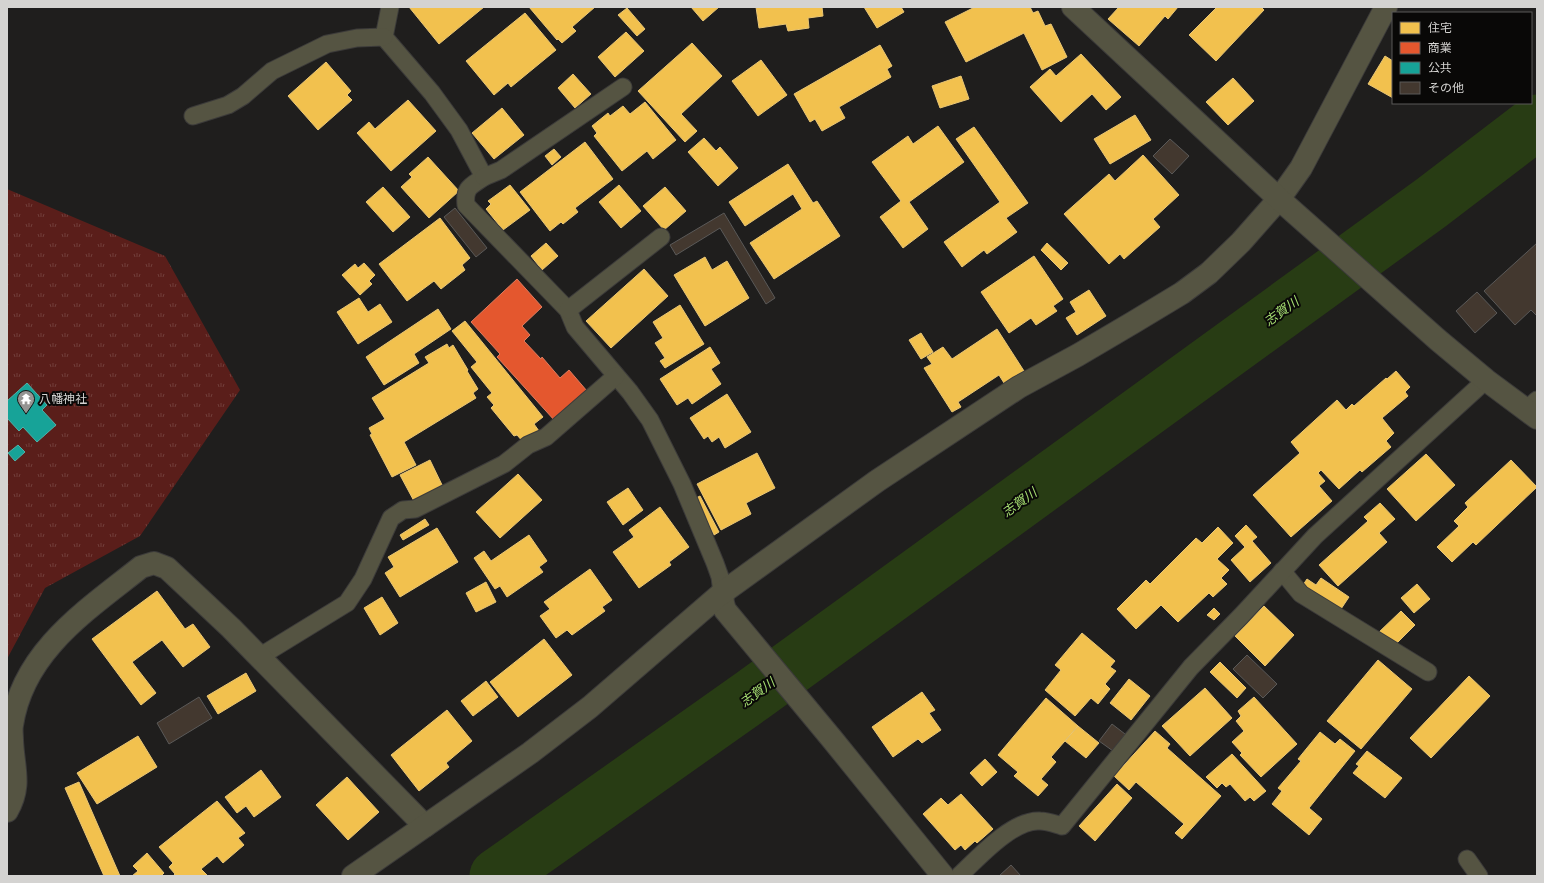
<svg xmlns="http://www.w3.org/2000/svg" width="1544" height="883" font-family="Rubik,'Noto Sans JP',sans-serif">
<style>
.park{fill:url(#park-tufts)}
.homes{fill:#f2c14e;stroke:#e9c675}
.shops{fill:#e4572e;stroke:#df7c5f}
.public{fill:#17a398;stroke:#50b1a9}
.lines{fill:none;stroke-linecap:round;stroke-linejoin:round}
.river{stroke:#283c14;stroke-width:55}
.building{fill:#43382f;stroke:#5a5958}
.service-casing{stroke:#3c3b3a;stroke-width:19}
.minor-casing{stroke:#3c3b3a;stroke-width:24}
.tertiary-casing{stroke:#3c3b3a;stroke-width:24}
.service{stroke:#555442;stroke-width:17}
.minor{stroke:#555442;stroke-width:22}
.tertiary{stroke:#555442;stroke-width:22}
.labels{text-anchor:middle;stroke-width:4;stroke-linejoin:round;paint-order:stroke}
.poi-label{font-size:12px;fill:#d4d3d1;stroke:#090807;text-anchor:start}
.water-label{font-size:13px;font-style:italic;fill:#a8e173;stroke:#090807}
</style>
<defs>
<pattern id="park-tufts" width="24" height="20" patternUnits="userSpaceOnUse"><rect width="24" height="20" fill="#5a1e1a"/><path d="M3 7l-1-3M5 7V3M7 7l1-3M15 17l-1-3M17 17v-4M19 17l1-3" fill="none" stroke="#713e3a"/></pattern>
</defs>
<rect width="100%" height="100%" fill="#1f1e1d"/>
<polygon class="park" points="7,189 165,256 240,390 140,536 45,588 7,659"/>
<g class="homes">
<polygon points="409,7 484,7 439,44"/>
<polygon points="529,7 595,7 572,27 576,31 562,43 558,39 557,40"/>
<polygon points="691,7 719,7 703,21"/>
<polygon points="756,7 822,7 823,16 808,18 809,28 788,31 786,24 759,28"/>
<polygon points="864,7 901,7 904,12 877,28"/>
<polygon points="975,7 1030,7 1033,13 1038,11 1045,26 1051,24 1067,57 1042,70 1024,33 966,62 945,22"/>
<polygon points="1119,7 1178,7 1168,19 1165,16 1139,46 1108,19"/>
<polygon points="1217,7 1261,7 1264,10 1216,61 1189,35"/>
<polygon points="627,8 645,29 637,36 618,15"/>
<polygon points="525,13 556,50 511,87 508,83 494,95 466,61"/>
<polygon points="626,32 644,51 615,77 598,57"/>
<polygon points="692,43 722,76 681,114 697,131 685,142 638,91"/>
<polygon points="880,45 892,66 887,69 891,77 839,107 845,118 822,131 815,119 810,122 794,94"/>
<polygon points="1081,54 1121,97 1106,110 1092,94 1061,122 1030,87 1050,69 1056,76"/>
<polygon points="1385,56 1393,61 1393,98 1368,84"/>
<polygon points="761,60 787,95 758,116 732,81"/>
<polygon points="326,62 351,91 347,95 352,100 318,130 288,96"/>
<polygon points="573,74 591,94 575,108 558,88"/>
<polygon points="961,76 969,99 940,108 932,86"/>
<polygon points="1233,78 1254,101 1228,125 1206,102"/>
<polygon points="408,100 436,131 391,171 357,133 369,122 375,129"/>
<polygon points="645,102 676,140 653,159 647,151 622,171 594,136 597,133 592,126 608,113 610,116 623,106 630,114"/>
<polygon points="502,108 524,135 494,159 472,133"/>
<polygon points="1135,115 1151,140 1110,164 1094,139"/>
<polygon points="938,126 964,162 909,202 928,229 903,248 880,217 901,201 872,162 908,136 913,144"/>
<polygon points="974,127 1028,203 1006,218 1017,232 987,254 984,250 962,267 944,242 1000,202 956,139"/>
<polygon points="704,138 716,151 720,147 738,168 718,186 688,152"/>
<polygon points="585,142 613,179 575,208 578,212 563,224 561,222 550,231 520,192"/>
<polygon points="554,149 561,157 552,165 545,156"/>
<polygon points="1143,155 1179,195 1153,219 1160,227 1124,259 1120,254 1109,264 1064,214 1109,174 1115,181"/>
<polygon points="428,157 459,191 429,218 401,187 412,177 409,174"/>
<polygon points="788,164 813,203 817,201 840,236 774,279 750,243 802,209 793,194 745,226 729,202"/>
<polygon points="510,185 530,210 503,230 486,209 491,204 488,201"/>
<polygon points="619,185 641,211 621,228 599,202"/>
<polygon points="383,187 410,217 393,232 366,202"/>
<polygon points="665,187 686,211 664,230 643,206"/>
<polygon points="440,218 470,258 462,265 465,270 441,289 434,281 407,301 379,264"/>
<polygon points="546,243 558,256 542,270 531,256"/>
<polygon points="1047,243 1068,263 1061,270 1041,250"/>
<polygon points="1034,256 1063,299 1053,306 1057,311 1036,325 1031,318 1009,333 981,292"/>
<polygon points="705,257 712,270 727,261 749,298 705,326 674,275"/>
<polygon points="364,263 375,275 369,281 372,284 360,295 342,275 355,264 358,268"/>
<polygon points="644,269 668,296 611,348 586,321"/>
<polygon points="1089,290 1106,316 1077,335 1066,318 1076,312 1070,302"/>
<polygon points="359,298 368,312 380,304 392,322 358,344 337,312"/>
<polygon points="680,305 704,344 665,368 660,361 665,358 655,343 663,338 653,322"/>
<polygon points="438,309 451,329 414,354 419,363 384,385 366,357"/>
<polygon points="465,321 543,417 534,424 539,431 524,443 517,435 514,436 491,408 494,405 487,397 492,393 471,367 477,362 452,331"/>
<polygon points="997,329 1024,371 1004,383 999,375 958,402 961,407 952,412 924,368 932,364 927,357 943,347 952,359"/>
<polygon points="921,333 933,352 921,359 909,340"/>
<polygon points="447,344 449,348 453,345 468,370 467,371 478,389 473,393 476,398 404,442 416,465 392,477 370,435 372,434 369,428 385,419 372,398 429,363 425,357"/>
<polygon points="710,347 720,363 711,369 721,384 692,404 688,398 677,405 660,379"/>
<polygon points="1396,371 1410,387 1405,392 1408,396 1382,418 1394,433 1386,441 1391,447 1362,472 1360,470 1339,489 1321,470 1318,473 1325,481 1319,486 1332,501 1291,537 1253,495 1300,453 1291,442 1337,400 1346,410 1352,404 1354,406 1386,378 1387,379"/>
<polygon points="727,394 751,432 725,448 719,437 712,442 708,436 704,439 690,418"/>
<polygon points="757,453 775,488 746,503 751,514 721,530 697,484"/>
<polygon points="1426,454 1455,485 1416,521 1387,489"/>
<polygon points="430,460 444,489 415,503 400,475"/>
<polygon points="1511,460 1537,487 1476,545 1473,542 1452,562 1437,547 1459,526 1454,521 1468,507 1465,503"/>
<polygon points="518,474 542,500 500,538 476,512"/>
<polygon points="628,488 643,510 623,525 607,502"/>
<polygon points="700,496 719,532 714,535 696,498"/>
<polygon points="1380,503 1395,519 1379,533 1387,542 1338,586 1319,565 1368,521 1364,517"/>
<polygon points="660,507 689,547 669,562 671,565 639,588 613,552 634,537 629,530"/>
<polygon points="425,519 429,525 403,540 400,535"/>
<polygon points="1246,525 1257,537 1252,541 1271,563 1250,582 1231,560 1245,547 1235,536"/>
<polygon points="1218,527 1233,543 1217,559 1229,570 1221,578 1227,584 1213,597 1209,593 1178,622 1161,605 1136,629 1117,609 1146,580 1150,584 1196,538 1202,543"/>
<polygon points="437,528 458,562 400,597 385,573 394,567 388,557"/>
<polygon points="529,535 547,561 539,567 543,572 507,597 500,586 495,589 474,558 484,551 491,561"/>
<polygon points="590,569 612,600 602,607 605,611 572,635 567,630 556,638 540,616 550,609 544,602"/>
<polygon points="1321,578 1349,597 1341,609 1303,585 1307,579 1316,585"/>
<polygon points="486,582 496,602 476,612 466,593"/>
<polygon points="1417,584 1430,599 1414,613 1401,598"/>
<polygon points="157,591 185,629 193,624 210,647 183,667 162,640 132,662 156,693 141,705 92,639"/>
<polygon points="382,597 398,623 380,635 364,608"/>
<polygon points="1264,606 1294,635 1265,666 1235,636"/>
<polygon points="1214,608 1220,614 1214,620 1207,615"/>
<polygon points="1401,611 1415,625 1392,648 1377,634"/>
<polygon points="1082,633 1115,661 1110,667 1116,671 1105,684 1110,689 1098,704 1091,698 1075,716 1045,690 1061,670 1055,665"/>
<polygon points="544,639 572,675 518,717 490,682"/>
<polygon points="1378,660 1412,689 1361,749 1327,721"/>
<polygon points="1220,662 1246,688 1237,698 1210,672"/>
<polygon points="246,673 256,691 218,714 207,696"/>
<polygon points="1469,676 1490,696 1431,758 1410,738"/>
<polygon points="1129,679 1150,696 1131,720 1110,703"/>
<polygon points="486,681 498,697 473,716 461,701"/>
<polygon points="1205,688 1232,718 1190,756 1162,726"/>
<polygon points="922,692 935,710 929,713 941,730 922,743 918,739 893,757 872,727"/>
<polygon points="1254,697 1297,744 1261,777 1240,755 1242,753 1232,742 1244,731 1236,721 1241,716 1238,711"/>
<polygon points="1046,698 1078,726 1051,757 1056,762 1041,779 1048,785 1038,796 1014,776 1018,772 998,755"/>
<polygon points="447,710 472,741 446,763 449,767 419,791 391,755"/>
<polygon points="1078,726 1099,743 1086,758 1065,741"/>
<polygon points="1155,731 1170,744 1167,748 1221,796 1182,839 1175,833 1184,824 1136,782 1129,790 1114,776"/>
<polygon points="1320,732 1335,744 1340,739 1355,751 1309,808 1322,819 1309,835 1272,804 1282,791 1278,788 1301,761 1298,759"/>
<polygon points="138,736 157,767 97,804 77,773"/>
<polygon points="1367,751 1402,778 1385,798 1353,773 1359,766 1356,764"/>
<polygon points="1232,754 1266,791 1254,801 1250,797 1245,801 1230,784 1226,787 1222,783 1217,788 1206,777"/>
<polygon points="985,759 997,772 982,786 970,773"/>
<polygon points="261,770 281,797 254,817 246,806 237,813 225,797"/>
<polygon points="347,777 379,812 348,840 316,805"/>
<polygon points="79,782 120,876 104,876 65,788"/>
<polygon points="1117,784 1132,798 1095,841 1079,826"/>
<polygon points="961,794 993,829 977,843 975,841 965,850 961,845 955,850 923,814 941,798 948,805"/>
<polygon points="217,801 245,833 238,838 244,845 223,863 217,856 201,869 208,876 173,876 175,874 169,867 173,863 159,847"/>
<polygon points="147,853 164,873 161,876 132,876 138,871 133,866"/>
</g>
<polygon class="shops" points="517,279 542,307 522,326 530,335 524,341 541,359 542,357 560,378 569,370 587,391 555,421 497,357 500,354 471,322"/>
<g class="public">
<polygon points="27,383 47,405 42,410 56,425 37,442 23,427 19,431 7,418 7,401"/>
<polygon points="18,445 25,452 15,461 8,453"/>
</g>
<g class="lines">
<polyline class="river" points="497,876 753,695 1431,203 1537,122"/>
</g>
<g class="building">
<polygon points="1170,139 1189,156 1172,174 1153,156"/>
<polygon points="455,208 487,248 476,257 444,217"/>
<polygon points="724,213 775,298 766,304 720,228 676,255 670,245"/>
<polygon points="1537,243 1537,316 1531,310 1515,325 1484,291"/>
<polygon points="1477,292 1497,313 1475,333 1456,311"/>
<polygon points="1247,655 1277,684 1263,698 1233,669"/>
<polygon points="199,697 212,718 169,744 157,723"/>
<polygon points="1112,724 1125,734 1113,751 1099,741"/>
<polygon points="1011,865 1021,876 999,876"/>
</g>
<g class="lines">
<defs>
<g id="service">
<path d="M 390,7 L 384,37 L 432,93 L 459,130 L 484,177 C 471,186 464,187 466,205 L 568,310 L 575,327 L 630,392 L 650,420 L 682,484 L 715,563 L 720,577 L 722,593"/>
<polyline points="193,116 228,105 243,96 272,71 327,44 357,38 384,37"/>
<polyline points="484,177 501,170 623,87"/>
<polyline points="568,310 661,237"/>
<polyline points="1526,410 1537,400"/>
<polyline points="1282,571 1301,594 1428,672"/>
<polyline points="259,657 347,603 363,579 391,518 403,510 415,509 504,464 528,445 546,437 616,376"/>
<polyline points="1467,859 1479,876"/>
<path d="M 959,876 C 978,858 1013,819 1040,821 C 1047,821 1055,824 1062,826 L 1191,667 L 1241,616 L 1315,536 L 1486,380"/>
</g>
<g id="minor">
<polyline points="722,593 723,603 725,610 832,739 943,876"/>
<path d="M 7,811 C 22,785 13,768 12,740 C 12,735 11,730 12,725 C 23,651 87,610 141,567 L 154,563 L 167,568 L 231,628 L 425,826"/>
<polyline points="353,876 530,753 590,707 722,593 877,481 1019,387 1078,355 1134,322 1182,293 1209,273 1241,242 1279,199 1301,168 1386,7"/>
</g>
<polyline id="tertiary" points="1073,7 1279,199 1438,340 1486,380 1537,418"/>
</defs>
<use href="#service" class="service-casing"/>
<use href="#minor" class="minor-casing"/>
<use href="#tertiary" class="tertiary-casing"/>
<use href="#service" class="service"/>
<use href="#minor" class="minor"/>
<use href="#tertiary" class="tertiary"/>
</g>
<defs>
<symbol id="temple-pin" viewBox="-11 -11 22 30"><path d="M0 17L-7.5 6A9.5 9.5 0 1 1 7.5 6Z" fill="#959492" stroke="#090807"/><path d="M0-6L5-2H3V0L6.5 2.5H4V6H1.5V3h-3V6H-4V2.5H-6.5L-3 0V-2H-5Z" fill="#fff"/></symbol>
</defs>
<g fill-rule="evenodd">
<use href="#temple-pin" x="16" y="389" width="20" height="27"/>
</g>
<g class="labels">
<g class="poi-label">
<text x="39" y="403">八幡神社</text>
</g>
<g class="water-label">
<text transform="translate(1281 311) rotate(-36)" y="5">志賀川</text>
<text transform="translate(1019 502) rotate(-36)" y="5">志賀川</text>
<text transform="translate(757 692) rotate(-36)" y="5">志賀川</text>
</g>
</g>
<rect width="1544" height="883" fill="none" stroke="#d4d3d1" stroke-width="16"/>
<rect x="1392" y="12" width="140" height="92" fill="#090807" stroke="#5a5958"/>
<rect x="1400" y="22" width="20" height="12" fill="#f2c14e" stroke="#5a5958"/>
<text x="1428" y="32" font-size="12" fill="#d4d3d1">住宅</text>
<rect x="1400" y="42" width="20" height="12" fill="#e4572e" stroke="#5a5958"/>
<text x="1428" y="52" font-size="12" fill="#d4d3d1">商業</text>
<rect x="1400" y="62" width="20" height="12" fill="#17a398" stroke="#5a5958"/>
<text x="1428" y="72" font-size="12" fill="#d4d3d1">公共</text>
<rect x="1400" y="82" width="20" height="12" fill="#43382f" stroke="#5a5958"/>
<text x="1428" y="92" font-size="12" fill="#d4d3d1">その他</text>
</svg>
